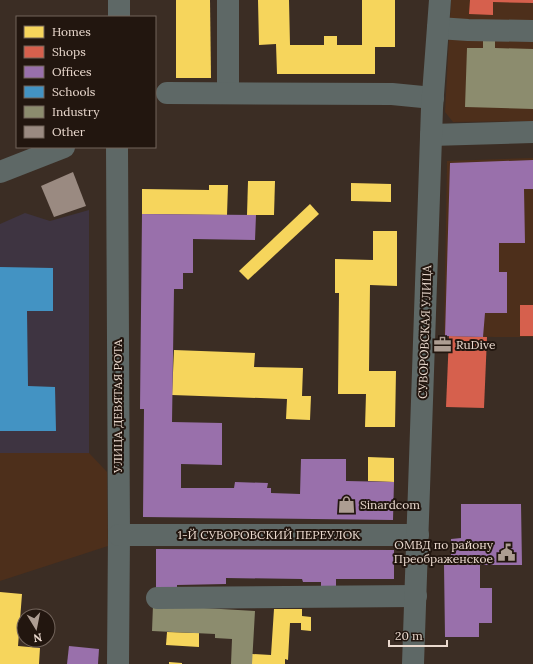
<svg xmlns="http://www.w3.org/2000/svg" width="533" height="664" font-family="Lora,serif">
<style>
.built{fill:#4d2f1b}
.education{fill:#3e3441}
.homes{fill:#f6d55c}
.shops{fill:#d6604d}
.offices{fill:#9970ab}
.schools{fill:#4393c3}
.industry{fill:#8c8c6e}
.building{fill:#9a8a81}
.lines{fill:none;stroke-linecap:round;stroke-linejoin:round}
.minor{stroke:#5e6866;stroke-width:22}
.labels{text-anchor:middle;stroke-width:4;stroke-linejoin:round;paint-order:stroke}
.street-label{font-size:12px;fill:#ead9ce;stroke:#22160f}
.poi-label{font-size:12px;fill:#ead9ce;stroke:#22160f;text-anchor:start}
</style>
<rect width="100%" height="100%" fill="#3b2d24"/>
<g class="built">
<polygon points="451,0 533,0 533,121 453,122 445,112"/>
<polygon points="533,158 533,337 494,337 444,335 447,161"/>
<polygon points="0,453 89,453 107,472 108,546 0,581"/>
</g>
<polygon class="education" points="89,210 89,453 0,453 0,224 25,213 50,221"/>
<g class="homes">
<polygon points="176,0 210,0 211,78 176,78"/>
<polygon points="258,0 289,0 290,45 324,45 324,36 337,36 337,45 362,45 362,0 395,0 395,47 375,47 375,74 277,74 276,44 259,45"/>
<polygon points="248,181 275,181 274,215 247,215"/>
<polygon points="351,183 391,184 391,202 351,201"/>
<polygon points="209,185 228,185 227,215 142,214 142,189 209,190"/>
<polygon points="310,204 319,214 248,280 239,271"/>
<polygon points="373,231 397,231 397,286 370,285 369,371 396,371 395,427 365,427 366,394 338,394 339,293 335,293 335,259 373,260"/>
<polygon points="174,350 255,353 254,367 303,368 302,396 311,396 310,420 286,419 287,399 172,395"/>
<polygon points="368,457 394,458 394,482 368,481"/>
<polygon points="0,592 22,594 18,646 40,648 39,664 0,664"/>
<polygon points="274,609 302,609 302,616 311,617 311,631 301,630 301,623 290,623 288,660 285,659 285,664 252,664 252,654 271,655"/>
<polygon points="167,632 199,633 199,647 166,645"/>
<polygon points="169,662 182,663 182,664 169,664"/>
</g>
<g class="shops">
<polygon points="470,0 533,0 533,3 493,2 493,15 469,14"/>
<rect x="520" y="305" width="13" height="31"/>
<polygon points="449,336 487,337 484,408 446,407"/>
</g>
<g class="offices">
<polygon points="533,160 533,189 524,189 525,243 499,243 499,272 507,272 507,313 485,313 483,337 445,336 450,163"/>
<polygon points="142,214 256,215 255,240 193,239 193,273 183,273 183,289 174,289 172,422 222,423 222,465 181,464 181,488 234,488 235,482 268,483 267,488 271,488 271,493 300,494 301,459 346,459 346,481 394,482 393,520 143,517 144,409 140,409"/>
<polygon points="461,504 521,504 522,565 480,565 480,588 492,588 492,623 479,623 479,637 445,637 444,565 455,565 455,559 451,559 451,539 461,538"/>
<polygon points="156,549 394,550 394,579 336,579 336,590 321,590 321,582 303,582 302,579 226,578 226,584 177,585 177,593 156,593"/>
<polygon points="69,646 99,649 98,664 67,664"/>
</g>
<polygon class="schools" points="0,267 53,268 53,311 27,311 28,386 55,387 56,431 0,431"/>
<g class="industry">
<polygon points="483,39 495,39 495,48 533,49 533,109 465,107 467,48 483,48"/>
<polygon points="153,605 255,611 252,664 231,664 232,639 215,638 215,634 152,631"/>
</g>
<polygon class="building" points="73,172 86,206 54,217 41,186"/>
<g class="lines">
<g class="minor">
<polyline points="228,0 228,93"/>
<polyline points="119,17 119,0"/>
<polyline points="438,28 468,30 533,31"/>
<polyline points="167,93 392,94 433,98"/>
<polyline points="431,135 533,132"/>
<polyline points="117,147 119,535 118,664"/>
<polyline points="0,172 64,147"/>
<polyline points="119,535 418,535"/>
<polyline points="157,598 416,596"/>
<polyline points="413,664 432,108 440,0"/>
</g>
</g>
<defs>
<symbol id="office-bare" viewBox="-9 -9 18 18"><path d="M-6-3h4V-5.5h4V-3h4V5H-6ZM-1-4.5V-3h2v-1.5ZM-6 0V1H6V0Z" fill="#ad9d92" stroke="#22160f" stroke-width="2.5" paint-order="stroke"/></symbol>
<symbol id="shop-bare" viewBox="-9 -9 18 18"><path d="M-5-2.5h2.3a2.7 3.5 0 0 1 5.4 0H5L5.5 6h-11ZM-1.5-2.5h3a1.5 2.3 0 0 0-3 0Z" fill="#ad9d92" stroke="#22160f" stroke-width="2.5" paint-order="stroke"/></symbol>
<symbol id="civic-bare" viewBox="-9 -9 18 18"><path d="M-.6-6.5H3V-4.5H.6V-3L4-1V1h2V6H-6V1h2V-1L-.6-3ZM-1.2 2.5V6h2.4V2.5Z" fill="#ad9d92" stroke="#22160f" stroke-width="2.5" paint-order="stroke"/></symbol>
</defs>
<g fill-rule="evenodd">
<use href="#office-bare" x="430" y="332" width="25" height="25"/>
<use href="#shop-bare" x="334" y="492" width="25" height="25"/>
<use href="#civic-bare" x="494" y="540" width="25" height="25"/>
</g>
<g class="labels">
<g class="street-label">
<text transform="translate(425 332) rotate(-88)" y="4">СУВОРОВСКАЯ УЛИЦА</text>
<text transform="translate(118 406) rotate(-90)" y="4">УЛИЦА ДЕВЯТАЯ РОТА</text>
<text x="269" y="539">1-Й СУВОРОВСКИЙ ПЕРЕУЛОК</text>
</g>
<g class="poi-label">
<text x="456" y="349">RuDive</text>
<text x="360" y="509">Sinardcom</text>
<text x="493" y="549" text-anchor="end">ОМВД по району<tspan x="493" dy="14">Преображенское</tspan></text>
</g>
</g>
<rect x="16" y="16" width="140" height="132" fill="#22160f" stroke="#72645b"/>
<rect x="24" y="26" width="20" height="12" fill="#f6d55c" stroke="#72645b"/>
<text x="52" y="36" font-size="12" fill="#ead9ce">Homes</text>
<rect x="24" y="46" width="20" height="12" fill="#d6604d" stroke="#72645b"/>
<text x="52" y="56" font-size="12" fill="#ead9ce">Shops</text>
<rect x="24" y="66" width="20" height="12" fill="#9970ab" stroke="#72645b"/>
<text x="52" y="76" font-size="12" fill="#ead9ce">Offices</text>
<rect x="24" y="86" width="20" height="12" fill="#4393c3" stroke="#72645b"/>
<text x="52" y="96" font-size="12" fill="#ead9ce">Schools</text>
<rect x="24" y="106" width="20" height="12" fill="#8c8c6e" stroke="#72645b"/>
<text x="52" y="116" font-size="12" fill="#ead9ce">Industry</text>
<rect x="24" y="126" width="20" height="12" fill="#9a8a81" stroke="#72645b"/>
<text x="52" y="136" font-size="12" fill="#ead9ce">Other</text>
<g transform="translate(36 628) rotate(170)"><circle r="19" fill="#22160f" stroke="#72645b"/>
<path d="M0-3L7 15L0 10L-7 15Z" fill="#ad9d92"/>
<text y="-6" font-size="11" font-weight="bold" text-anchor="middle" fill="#ead9ce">N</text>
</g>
<path d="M389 640v6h58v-6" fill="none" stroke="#ead9ce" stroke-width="2"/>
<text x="395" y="640" font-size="12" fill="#ead9ce" stroke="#22160f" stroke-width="3" paint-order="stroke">20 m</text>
</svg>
